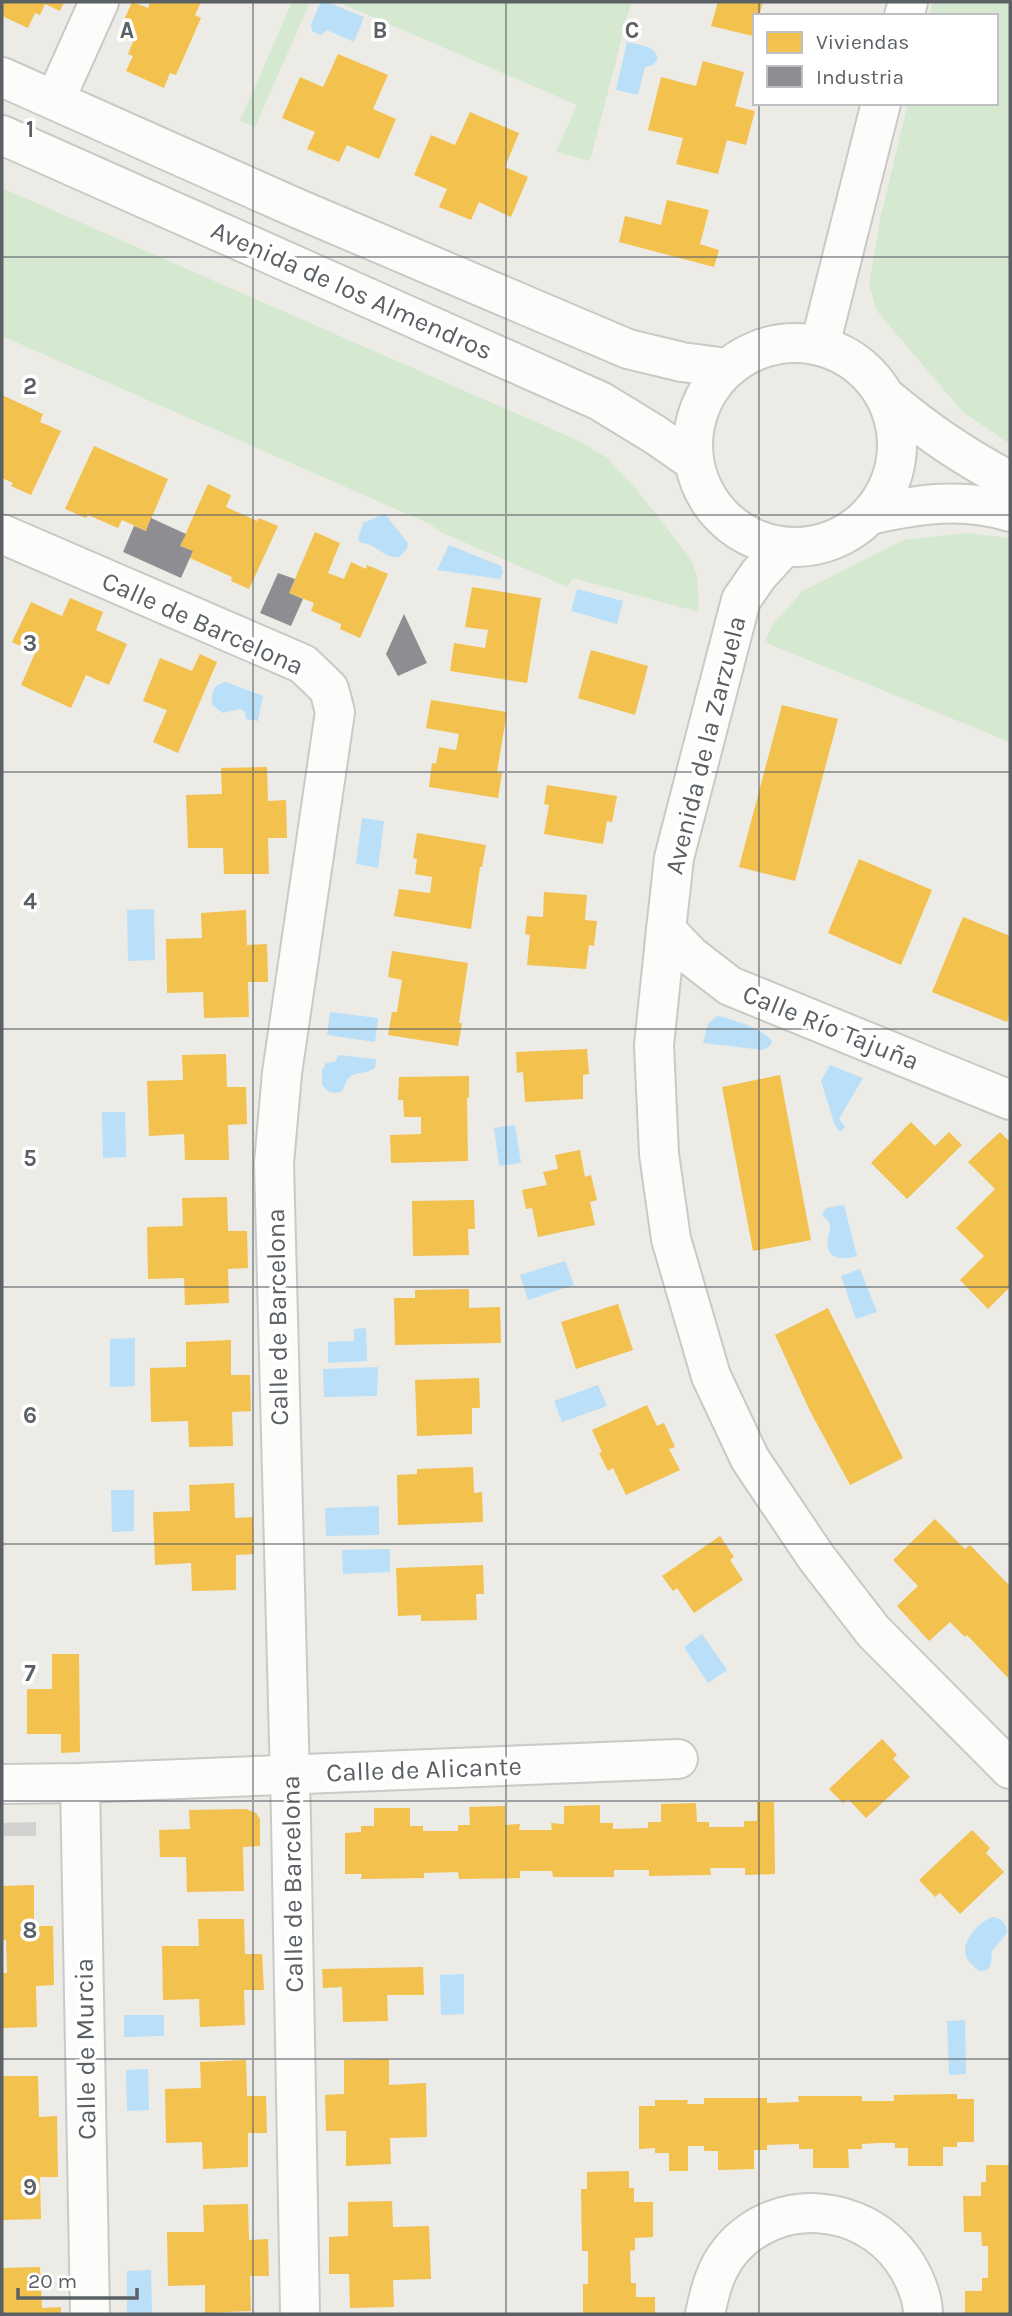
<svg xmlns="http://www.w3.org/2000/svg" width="1012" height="2316" font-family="Karla,sans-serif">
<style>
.green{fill:#d4e9d0}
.water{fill:#b9e0f8}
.homes{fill:#f2c14e}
.industry{fill:#8d8d92}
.building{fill:#d4d2d0}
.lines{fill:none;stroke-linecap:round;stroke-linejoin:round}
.minor-casing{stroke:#c9c9c8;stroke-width:42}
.minor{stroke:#fcfcfb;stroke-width:38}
.grid{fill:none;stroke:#5b6065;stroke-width:2;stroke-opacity:0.55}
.labels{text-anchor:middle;stroke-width:7;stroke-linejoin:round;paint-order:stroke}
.street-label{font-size:26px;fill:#5b6065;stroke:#fff}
.grid-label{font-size:23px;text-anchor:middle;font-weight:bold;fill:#5b6065;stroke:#fff;stroke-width:7;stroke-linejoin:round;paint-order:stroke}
</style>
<rect width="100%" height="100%" fill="#ecebe6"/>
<g class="green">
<polygon points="292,2 310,2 255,127 240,121"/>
<polygon points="338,2 631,2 590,161 556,152 577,105"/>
<polygon points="933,2 1000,2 1010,6 1010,444 963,412 877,311 869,285 880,220 908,103 996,103 996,16 929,16"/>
<polygon points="2,188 579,441 607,458 636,489 691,559 697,577 699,612 573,578 568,587 440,532 430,524 2,336"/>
<polygon points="966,533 1010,538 1010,742 764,642 774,623 803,591 904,540"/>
</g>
<g class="water">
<polygon points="321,2 327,2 364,17 354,42 327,30 321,35 312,31 311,24"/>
<path d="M 627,42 C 639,45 654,45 658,58 L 653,65 L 645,67 L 638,95 L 616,90 Z"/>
<path d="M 385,514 L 408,543 L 407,549 L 399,557 C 384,559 376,543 361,543 L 358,539 L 363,523 Z"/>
<polygon points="449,545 501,566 503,573 500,579 437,570"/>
<polygon points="577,589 623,601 617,624 571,611"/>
<path d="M 226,682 L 263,696 L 258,721 L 246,719 L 245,712 L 240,709 L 223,713 L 212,705 C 211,693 213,684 226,682 Z"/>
<polygon points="362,818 384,821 378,868 356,864"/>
<polygon points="154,909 155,960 128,961 127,910"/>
<polygon points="330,1012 378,1018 375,1042 327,1035"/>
<path d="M 717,1016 C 731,1018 764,1030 772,1041 L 770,1046 L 763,1050 L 703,1043 L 708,1024 Z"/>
<path d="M 339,1055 L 376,1059 L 375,1068 C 367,1074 359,1071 351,1076 C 341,1083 349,1096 329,1092 L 322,1085 L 322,1070 L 326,1063 L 335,1062 Z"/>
<polygon points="830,1065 863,1078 839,1119 845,1127 840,1132 835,1125 821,1081"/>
<polygon points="102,1112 125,1112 126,1157 103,1158"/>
<polygon points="515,1125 521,1163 499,1166 494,1128"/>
<path d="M 844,1205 L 857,1256 C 847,1259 830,1261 828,1247 C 825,1233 838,1227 822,1215 L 826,1208 Z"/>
<polygon points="565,1261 574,1285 528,1300 520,1275"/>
<polygon points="860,1269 877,1312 856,1319 841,1276"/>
<polygon points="366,1328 367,1361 328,1363 328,1342 354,1341 354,1329"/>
<polygon points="135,1338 135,1386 110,1387 110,1339"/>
<polygon points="378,1367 377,1396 324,1397 323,1369"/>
<polygon points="598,1385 607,1406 562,1422 554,1401"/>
<polygon points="111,1490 134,1490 134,1531 112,1532"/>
<polygon points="379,1506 379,1535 326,1536 325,1508"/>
<polygon points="390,1549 390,1572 343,1574 342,1550"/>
<polygon points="702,1634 727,1670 708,1683 684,1647"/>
<path d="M 993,1917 C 1002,1918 1007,1924 1007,1933 L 992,1951 L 991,1964 L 987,1970 L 979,1971 C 975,1967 969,1963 967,1958 C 959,1943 979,1921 993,1917 Z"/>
<polygon points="464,1974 464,2014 441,2015 440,1975"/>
<polygon points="124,2015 164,2015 164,2036 124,2037"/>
<polygon points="965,2020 966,2074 949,2075 947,2021"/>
<polygon points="148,2069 149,2110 127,2111 126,2070"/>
<polygon points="151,2270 152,2314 127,2314 127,2271"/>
</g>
<g class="homes">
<polygon points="2,2 64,2 60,11 45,4 40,15 35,13 28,28 2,16"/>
<polygon points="132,2 148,8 150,2 201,2 195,15 201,18 176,75 170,73 164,88 126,71 133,56 128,54 133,42 117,36"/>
<polygon points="718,2 763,2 759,16 755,16 753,36 711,26"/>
<polygon points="338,54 388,75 373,109 396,119 379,159 347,145 339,162 307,149 315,132 282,118 300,77 323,87"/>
<polygon points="703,61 744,72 735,106 755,111 746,145 727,140 718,174 676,164 683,138 648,130 661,77 696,86"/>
<polygon points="470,112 519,133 505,167 528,177 511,217 479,202 471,220 439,207 447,189 414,175 431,135 455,145"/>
<polygon points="667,200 709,210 700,244 719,250 714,267 619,242 625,216 661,225"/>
<polygon points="2,395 43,414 40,422 61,431 31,495 11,486 13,483 2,478"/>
<polygon points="94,446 168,479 146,531 122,520 118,528 88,515 86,518 65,509"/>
<polygon points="208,484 231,495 226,507 257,521 259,518 278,526 249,589 231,581 232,577 190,558 193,551 180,546"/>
<polygon points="315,532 340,543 328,573 344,579 351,562 366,569 367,565 388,574 360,638 340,629 341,624 311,611 314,603 289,593"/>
<polygon points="472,587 541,598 527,683 450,671 454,643 485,648 488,630 465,627"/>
<polygon points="70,598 103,612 96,630 127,644 109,685 86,675 71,708 21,685 35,653 12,642 31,602 62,616"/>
<polygon points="591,650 648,666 635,715 578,698"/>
<polygon points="200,654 217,662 178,753 153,742 167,710 143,701 160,658 192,671"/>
<polygon points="431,700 507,712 497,772 502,773 498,798 429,787 432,763 436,764 439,747 456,750 459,734 426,728"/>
<polygon points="782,705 838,719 795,881 739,867"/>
<polygon points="267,767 268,801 286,800 287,838 268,838 269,874 224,874 223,848 188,848 186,795 222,794 221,768"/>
<polygon points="547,785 617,796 612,822 607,821 603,844 544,834 549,805 544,804"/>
<polygon points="417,833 486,845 482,867 480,867 471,929 394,916 399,889 430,893 432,877 415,874 417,859 413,858"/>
<polygon points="859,859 932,890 901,965 828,933"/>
<polygon points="544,892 587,895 585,920 597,921 594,946 589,945 586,969 527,965 530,935 525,934 527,916 543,917"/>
<polygon points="246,910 247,945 267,944 268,982 248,982 249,1017 204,1018 203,992 167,993 166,939 202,938 201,913"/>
<polygon points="963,917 1010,936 1010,1013 1007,1022 932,992"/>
<polygon points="392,951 468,963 459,1023 462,1023 458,1046 388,1035 392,1012 397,1012 402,980 388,977"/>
<polygon points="587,1049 589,1074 583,1075 583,1099 525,1102 523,1072 517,1073 516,1052"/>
<polygon points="226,1054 227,1087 246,1087 247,1124 228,1125 229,1160 185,1160 184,1134 149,1136 147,1081 183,1080 182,1055"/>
<polygon points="780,1075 811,1240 753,1251 722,1087"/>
<polygon points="469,1076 469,1097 467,1098 468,1161 391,1163 390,1135 421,1134 421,1117 404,1117 403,1100 398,1100 399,1077"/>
<polygon points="911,1122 935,1146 949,1132 962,1145 907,1199 871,1163"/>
<polygon points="1000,1132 1010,1142 1010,1287 988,1309 960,1280 984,1256 956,1228 995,1189 968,1162"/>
<polygon points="580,1150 585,1177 591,1175 597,1200 590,1202 595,1225 538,1237 532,1208 526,1209 522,1190 547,1185 543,1172 558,1169 555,1155"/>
<polygon points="227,1197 228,1231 247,1231 248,1268 228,1269 229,1303 185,1305 184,1278 148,1279 147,1227 183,1226 182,1198"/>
<polygon points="474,1200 475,1229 468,1229 469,1255 413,1256 412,1201"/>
<polygon points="469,1289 469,1308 500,1307 501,1343 395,1345 394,1298 415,1298 415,1290"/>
<polygon points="618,1304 633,1350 576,1369 561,1322"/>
<polygon points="828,1308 903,1458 850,1485 810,1411 775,1335"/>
<polygon points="231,1340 231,1375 250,1375 251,1411 232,1412 233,1446 189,1447 188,1421 151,1422 150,1368 186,1367 186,1342"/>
<polygon points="479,1378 480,1408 472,1408 472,1434 417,1436 415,1380"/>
<polygon points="647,1405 657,1426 664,1423 675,1447 669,1449 680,1470 626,1495 613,1468 608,1471 599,1453 602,1452 592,1430"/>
<polygon points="473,1467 474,1493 482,1492 483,1522 398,1525 397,1475 417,1474 417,1469"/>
<polygon points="234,1483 235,1518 253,1517 254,1554 236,1555 236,1590 192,1591 191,1563 155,1565 153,1512 190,1511 189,1485"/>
<polygon points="935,1519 965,1549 970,1545 1010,1586 1010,1680 967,1635 965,1637 950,1622 929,1641 897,1606 918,1586 893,1560"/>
<polygon points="720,1536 734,1557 730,1560 743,1580 694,1613 677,1588 673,1591 662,1576"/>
<polygon points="483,1565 484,1594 476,1594 477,1620 421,1621 421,1615 398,1616 396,1568"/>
<polygon points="52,1654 79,1654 80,1752 61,1753 61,1734 27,1734 27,1689 52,1689"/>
<polygon points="882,1739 897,1755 893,1759 910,1777 866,1818 848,1799 843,1803 829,1789"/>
<polygon points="757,1802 774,1802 775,1874 745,1875 745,1868 710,1868 711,1875 649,1876 649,1870 614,1870 614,1877 553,1877 552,1871 520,1871 520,1878 459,1879 458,1872 424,1873 424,1878 361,1879 362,1874 345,1874 345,1833 361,1832 361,1826 374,1826 374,1808 410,1808 410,1826 423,1826 423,1831 458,1831 458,1825 470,1825 469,1807 505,1806 505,1825 520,1824 519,1830 552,1830 551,1823 564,1824 564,1806 600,1805 600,1823 613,1823 613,1829 648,1828 648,1822 661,1822 661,1804 696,1803 697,1822 709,1822 709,1827 744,1827 744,1821 757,1821"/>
<polygon points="246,1809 256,1813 260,1819 260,1846 243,1847 244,1891 187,1892 186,1857 160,1857 159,1830 190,1829 189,1810"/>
<polygon points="972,1830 990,1848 986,1853 1004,1872 960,1914 940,1893 935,1897 919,1880"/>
<polygon points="34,1885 34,1926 53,1926 54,1985 36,1986 37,2027 2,2028 2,1973 7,1973 6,1940 2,1940 2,1886"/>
<polygon points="198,1919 244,1919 245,1954 262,1954 264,1990 244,1990 245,2025 200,2027 199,1999 163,2000 162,1946 199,1946"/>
<polygon points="423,1967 424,1995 387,1995 388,2021 343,2022 342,1987 323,1988 322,1969"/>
<polygon points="389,2059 389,2085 426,2083 427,2137 390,2138 391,2164 346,2166 346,2131 326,2131 325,2095 344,2094 344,2060"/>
<polygon points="246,2060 247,2096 266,2096 267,2133 248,2133 248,2167 203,2169 202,2142 166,2143 165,2089 201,2088 200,2062"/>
<polygon points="2,2076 38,2076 39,2117 57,2116 58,2177 40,2177 41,2219 2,2220"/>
<polygon points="957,2094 957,2099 974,2099 974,2142 957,2142 957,2147 943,2147 943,2166 908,2166 908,2148 895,2148 895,2143 879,2143 862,2144 862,2149 848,2149 849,2168 813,2168 813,2149 799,2149 799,2144 767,2145 767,2150 754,2150 754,2169 718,2170 718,2151 704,2151 704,2146 688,2146 688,2171 669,2171 669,2153 655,2153 655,2148 639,2149 639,2106 655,2106 655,2100 688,2100 687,2104 704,2104 704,2098 767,2098 767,2103 799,2102 798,2096 862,2096 862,2101 894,2101 894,2095"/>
<polygon points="986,2165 1010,2165 1010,2314 965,2314 965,2291 982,2291 982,2278 988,2278 988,2246 982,2246 981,2232 964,2232 963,2196 981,2196 981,2182 986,2182"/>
<polygon points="629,2171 629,2188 634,2188 634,2202 653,2202 653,2237 635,2238 635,2250 630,2251 631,2283 636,2283 636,2297 655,2297 655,2314 583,2314 583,2284 588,2284 588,2251 582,2251 581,2189 587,2189 587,2172"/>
<polygon points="392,2201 393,2227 429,2226 431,2279 393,2280 394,2307 350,2308 349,2274 329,2274 329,2237 348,2236 348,2202"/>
<polygon points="248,2204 249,2240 268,2239 269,2276 250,2276 251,2311 205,2313 205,2285 168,2286 167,2232 204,2232 203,2205"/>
<polygon points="40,2267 42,2308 61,2307 61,2314 2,2314 2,2268"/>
</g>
<g class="industry">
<polygon points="151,518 186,534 180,546 193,551 181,578 123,552 134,526 146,531"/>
<polygon points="278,573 295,579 289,593 303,599 291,626 260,613"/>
<polygon points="404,614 427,663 398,676 386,654"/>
</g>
<polygon class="building" points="36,1822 36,1836 3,1836 3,1823"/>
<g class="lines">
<defs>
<g id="minor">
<polyline points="904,16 908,2"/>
<polyline points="2,77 294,207 628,349 682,362 727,368"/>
<polyline points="55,100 99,2"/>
<polyline points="2,135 600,401 654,434 693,461"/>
<circle cx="795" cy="445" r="102"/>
<polyline points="820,345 881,103"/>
<path d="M 887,398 C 929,433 963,456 1010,481"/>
<path d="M 870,515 C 917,504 964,497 1010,512"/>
<polyline points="2,534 303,664 329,689 335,712 282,1073 274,1163 291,1819 300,2314"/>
<polyline points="783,548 759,574 741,600 674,858 666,930 654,1045 659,1154 671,1239 711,1376 750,1459 816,1557 873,1631 1010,1769"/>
<polyline points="666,930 691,956 730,986 1010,1100"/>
<polyline points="80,1783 90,2314"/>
<polyline points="2,1784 80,1783 678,1759"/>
<path d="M 705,2314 C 710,2291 715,2269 731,2250 C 777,2196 863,2203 903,2260 C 913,2274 923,2296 923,2314"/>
</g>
</defs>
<use href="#minor" class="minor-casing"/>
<use href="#minor" class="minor"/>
</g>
<path class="grid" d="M 253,2 L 253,2314M 506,2 L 506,2314M 759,2 L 759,16M 759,103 L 759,2314M 2,257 L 1010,257M 2,515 L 1010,515M 2,772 L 1010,772M 2,1029 L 1010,1029M 2,1287 L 1010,1287M 2,1544 L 1010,1544M 2,1801 L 1010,1801M 2,2059 L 1010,2059"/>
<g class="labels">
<g class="street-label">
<text transform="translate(352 290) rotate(24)" y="9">Avenida de los Almendros</text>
<text transform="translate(203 623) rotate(24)" y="9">Calle de Barcelona</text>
<text transform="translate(705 745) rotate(-76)" y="9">Avenida de la Zarzuela</text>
<text transform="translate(831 1027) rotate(22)" y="9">Calle Río Tajuña</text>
<text transform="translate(277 1317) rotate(-91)" y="9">Calle de Barcelona</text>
<text transform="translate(424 1769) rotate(-2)" y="9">Calle de Alicante</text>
<text transform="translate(292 1884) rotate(-91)" y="9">Calle de Barcelona</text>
<text transform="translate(85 2049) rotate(-91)" y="9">Calle de Murcia</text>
</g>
</g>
<g class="grid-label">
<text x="127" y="38">A</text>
<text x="380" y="38">B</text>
<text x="632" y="38">C</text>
<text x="30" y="137">1</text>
<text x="30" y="394">2</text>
<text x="30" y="651">3</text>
<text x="30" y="909">4</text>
<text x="30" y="1166">5</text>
<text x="30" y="1423">6</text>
<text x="30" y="1681">7</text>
<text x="30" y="1938">8</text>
<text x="30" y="2195">9</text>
</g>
<rect width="1012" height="2316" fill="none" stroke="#5b6065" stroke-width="7"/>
<rect x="753" y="14" width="245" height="91" fill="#ffffff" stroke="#bdbfc1" stroke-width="2"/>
<rect x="767" y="32" width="35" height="21" fill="#f2c14e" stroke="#bdbfc1" stroke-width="2"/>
<text x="816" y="49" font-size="21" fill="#5b6065">Viviendas</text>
<rect x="767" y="66" width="35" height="21" fill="#8d8d92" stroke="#bdbfc1" stroke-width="2"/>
<text x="816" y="84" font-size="21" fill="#5b6065">Industria</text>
<path d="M18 2288v10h119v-10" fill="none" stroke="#5b6065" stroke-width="3.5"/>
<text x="28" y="2288" font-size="21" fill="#5b6065" stroke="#ffffff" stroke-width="5" paint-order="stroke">20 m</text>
</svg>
